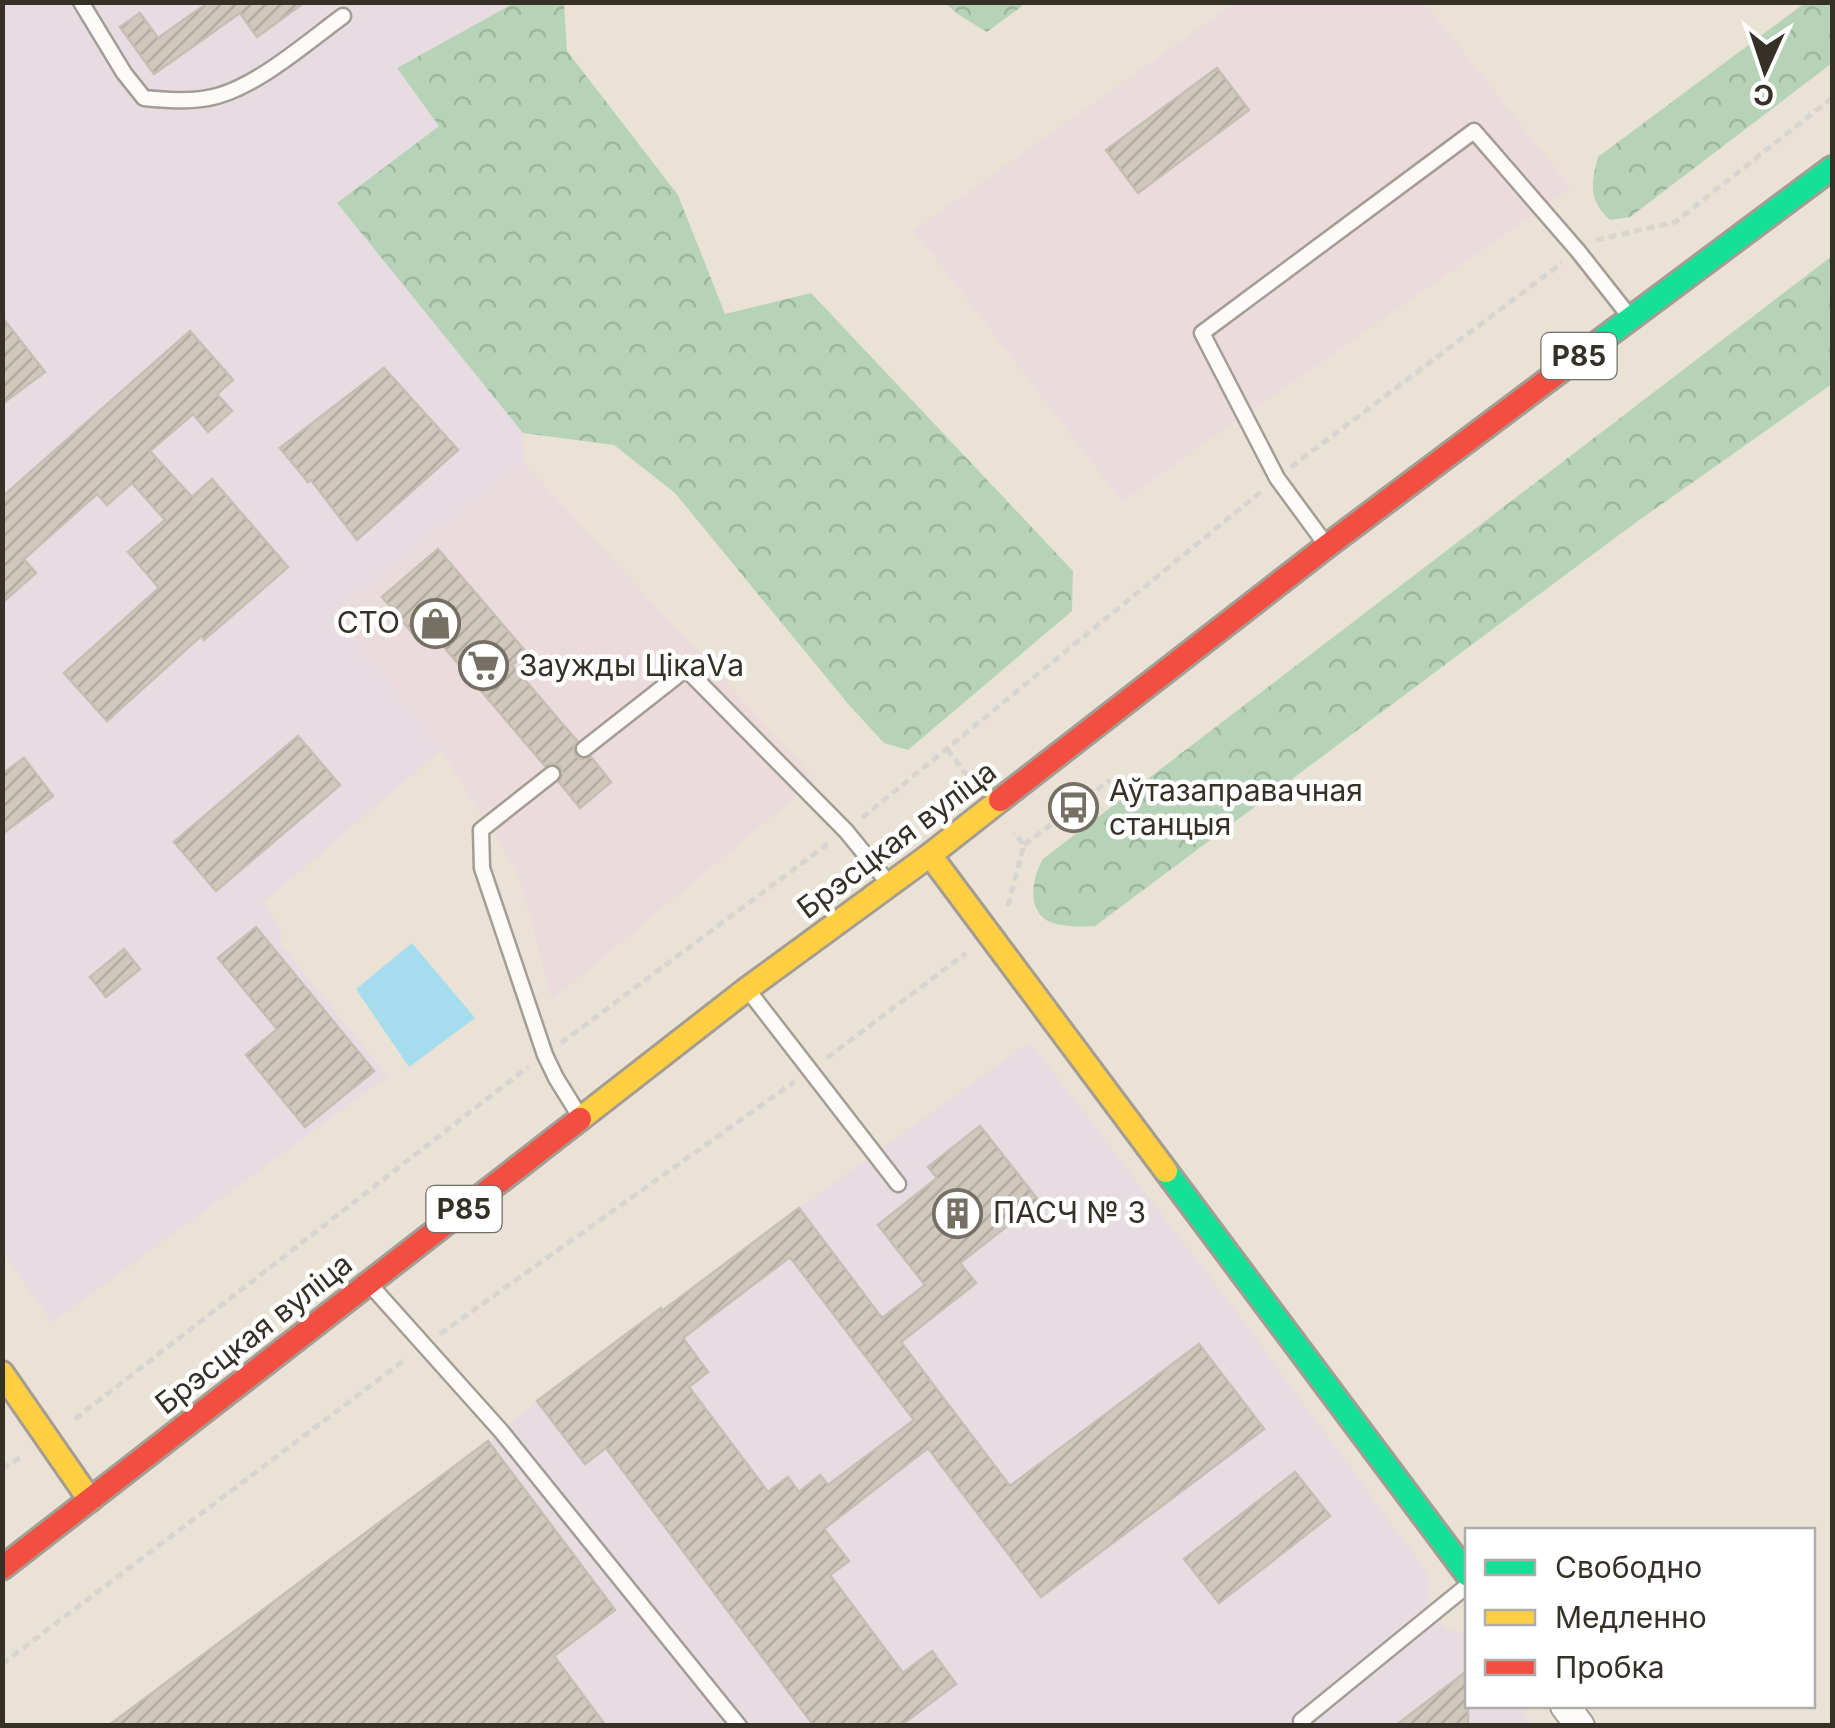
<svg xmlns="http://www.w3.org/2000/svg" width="1835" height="1728" font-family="Inter,sans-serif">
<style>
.commercial{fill:#ecdbdc}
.industrial{fill:#e7dce2}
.forest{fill:url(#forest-crowns)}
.water{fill:#a5ddee}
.building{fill:url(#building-hatch);stroke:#c5beb3;stroke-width:2.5;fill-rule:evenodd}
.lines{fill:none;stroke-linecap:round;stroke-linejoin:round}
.lane-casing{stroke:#a39d93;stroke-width:19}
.street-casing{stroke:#a39d93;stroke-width:32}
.fast-casing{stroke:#a39d93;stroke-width:28}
.slow-casing{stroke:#a39d93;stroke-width:28}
.jam-casing{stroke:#a39d93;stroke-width:28}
.path{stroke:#d7d5d1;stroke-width:5;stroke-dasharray:8 5;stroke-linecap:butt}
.lane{stroke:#fcfbf9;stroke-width:14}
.street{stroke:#fcfbf9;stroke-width:28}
.fast{stroke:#16e098;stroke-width:22}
.slow{stroke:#ffcf43;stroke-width:22}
.jam{stroke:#f24e42;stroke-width:22}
.labels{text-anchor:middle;stroke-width:9;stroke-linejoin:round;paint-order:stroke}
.shield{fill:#fff;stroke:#726f68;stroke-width:2.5}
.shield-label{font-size:28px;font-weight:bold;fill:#363127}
.poi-label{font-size:30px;fill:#363127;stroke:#fff;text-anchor:start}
.street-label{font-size:30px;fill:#363127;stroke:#fff}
</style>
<defs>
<pattern id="forest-crowns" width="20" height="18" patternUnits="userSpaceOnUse" patternTransform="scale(2.5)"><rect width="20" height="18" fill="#b6d3b8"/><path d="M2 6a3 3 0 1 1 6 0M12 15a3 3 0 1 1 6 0" fill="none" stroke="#9db69e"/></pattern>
<pattern id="building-hatch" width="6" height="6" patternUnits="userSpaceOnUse" patternTransform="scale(2.5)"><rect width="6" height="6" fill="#d0c8bd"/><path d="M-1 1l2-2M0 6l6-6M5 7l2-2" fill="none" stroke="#b3aca2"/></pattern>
</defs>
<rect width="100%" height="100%" fill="#eae2d4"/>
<g class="commercial">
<polygon points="1235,3 1425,3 1571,188 1122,501 914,230"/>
<polygon points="523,462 816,780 552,1000 518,873 441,750 332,614"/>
</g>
<g class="industrial">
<polygon points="2,3 514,3 398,68 439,126 338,203 523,433 523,462 332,614 441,750 263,903 281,928 281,945 388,1076 52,1323 2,1251"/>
<polygon points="1030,1042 1224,1295 1427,1572 1429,1601 1445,1628 1463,1633 1467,1637 1468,1706 1519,1706 1533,1725 108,1726 488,1441 537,1401 661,1309 693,1288 799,1208"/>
</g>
<g class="forest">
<polygon points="514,3 564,3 567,51 678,195 725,314 811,293 1073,571 1072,611 908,750 884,743 849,705 675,493 614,445 523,433 337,203 439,126 397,68"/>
<polygon points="945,3 1026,3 987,32 959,15"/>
<path d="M 1805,3 L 1832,3 L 1832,63 L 1630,217 L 1610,220 C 1588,200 1591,183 1598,157 Z"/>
<path d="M 1832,256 L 1832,384 L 1635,523 L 1095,926 C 1082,927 1058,927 1046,920 C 1026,906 1033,876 1043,859 Z"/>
</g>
<polygon class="water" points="412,943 475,1018 409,1067 356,989"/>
<g class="building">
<polygon points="209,2 305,2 257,37 240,13 154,74 120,27 140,13 158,38"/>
<polygon points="1217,68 1249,110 1138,193 1106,150"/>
<polygon points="2,317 45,372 2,404"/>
<polygon points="190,331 233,380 217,394 232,411 208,432 193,414 150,451 192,497 212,479 288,567 204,640 201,636 107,721 64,673 159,588 128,552 165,520 132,483 107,505 97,494 24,559 36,573 2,603 2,497"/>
<polygon points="384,368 458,450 357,540 311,480 308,482 280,448"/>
<polygon points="438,549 527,653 512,665 577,741 574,746 575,755 581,759 591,757 611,782 580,808 559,782 563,773 560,767 551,763 545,766 432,633 420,642 382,597"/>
<polygon points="298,736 340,785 216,891 174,842"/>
<polygon points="24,758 53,796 2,834 2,774"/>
<polygon points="256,927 374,1071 305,1127 246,1055 277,1029 218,958"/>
<polygon points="124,949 140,969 106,997 90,977"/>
<path d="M 980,1126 L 1039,1201 L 960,1263 L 976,1283 L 901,1342 L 1010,1486 L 1199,1344 L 1264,1429 L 1041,1597 L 928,1448 L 824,1529 L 849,1561 L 830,1575 L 903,1673 L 932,1651 L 956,1684 L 900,1726 L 814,1726 L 606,1448 L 585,1464 L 537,1401 L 661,1308 L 662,1311 L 799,1208 L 882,1318 L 925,1285 L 878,1225 L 937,1178 L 928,1167 ZM 790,1257 L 914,1420 L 828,1485 L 820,1475 L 799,1492 L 788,1477 L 768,1492 L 689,1387 L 708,1372 L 683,1338 Z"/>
<polygon points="488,1441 615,1610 554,1656 606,1726 108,1726"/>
<polygon points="1295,1472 1330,1516 1219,1603 1184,1559"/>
<polygon points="1468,1670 1468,1726 1395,1726"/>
</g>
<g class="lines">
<defs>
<g id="lane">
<path d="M 81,2 L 124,73 L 144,98 C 165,100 187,102 208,98 C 252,91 306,43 343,16"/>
<polyline points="1324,542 1277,478 1202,333 1474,131 1578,251 1630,317"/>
<polyline points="584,749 686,669 846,831 886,880"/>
<polyline points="552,774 481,830 482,868 545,1055 556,1078 579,1115"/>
<polyline points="751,994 898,1184"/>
<polyline points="373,1288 501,1431 739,1726"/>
<polyline points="1305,1726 1301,1721 1468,1585"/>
</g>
<polyline id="street" points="1565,1706 1580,1726"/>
<g id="fast">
<polyline points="1560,371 1832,168"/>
<polyline points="1166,1171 1468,1575"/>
</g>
<g id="slow">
<polyline points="930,855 1166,1171"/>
<polyline points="580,1119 747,989 930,855 1000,800"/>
<polyline points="2,1373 90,1500"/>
</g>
<g id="jam">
<polyline points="1000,800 1327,546 1560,371"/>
<polyline points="2,1568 580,1119"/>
</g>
</defs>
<use href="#lane" class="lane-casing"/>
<use href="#street" class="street-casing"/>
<use href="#fast" class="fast-casing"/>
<use href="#slow" class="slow-casing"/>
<use href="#jam" class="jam-casing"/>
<g class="path">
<polyline points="1596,240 1675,222 1832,98"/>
<polyline points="1291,467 1562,263"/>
<polyline points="947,749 969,778"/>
<polyline points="862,818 1263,490"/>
<polyline points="1024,845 1110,780"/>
<polyline points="1008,906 1024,845 1014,833"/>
<polyline points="561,1043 829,843"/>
<polyline points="827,1058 966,953"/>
<polyline points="440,1334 794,1082"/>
<polyline points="75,1419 528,1067"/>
<polyline points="2,1469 21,1457"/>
<polyline points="2,1664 407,1358"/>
</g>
<use href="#lane" class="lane"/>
<use href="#street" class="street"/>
<use href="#fast" class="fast"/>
<use href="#slow" class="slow"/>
<use href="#jam" class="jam"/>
</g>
<defs>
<symbol id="shop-ring" viewBox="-11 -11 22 22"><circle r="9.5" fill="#fff" stroke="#756f64" stroke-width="1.5"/><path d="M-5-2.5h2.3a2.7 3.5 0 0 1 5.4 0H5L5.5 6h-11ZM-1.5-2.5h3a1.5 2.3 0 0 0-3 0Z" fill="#756f64"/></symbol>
<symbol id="supermarket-ring" viewBox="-11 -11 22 22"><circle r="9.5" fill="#fff" stroke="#756f64" stroke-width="1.5"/><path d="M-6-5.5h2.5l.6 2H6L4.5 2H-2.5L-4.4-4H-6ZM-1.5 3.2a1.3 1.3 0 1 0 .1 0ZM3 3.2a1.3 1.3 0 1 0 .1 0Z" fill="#756f64"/></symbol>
<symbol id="bus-ring" viewBox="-11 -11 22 22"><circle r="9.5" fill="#fff" stroke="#756f64" stroke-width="1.5"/><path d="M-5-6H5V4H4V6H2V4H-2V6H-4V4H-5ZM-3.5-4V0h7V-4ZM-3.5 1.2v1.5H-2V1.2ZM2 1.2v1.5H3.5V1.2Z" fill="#756f64"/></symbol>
<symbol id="building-ring" viewBox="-11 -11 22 22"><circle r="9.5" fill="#fff" stroke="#756f64" stroke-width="1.5"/><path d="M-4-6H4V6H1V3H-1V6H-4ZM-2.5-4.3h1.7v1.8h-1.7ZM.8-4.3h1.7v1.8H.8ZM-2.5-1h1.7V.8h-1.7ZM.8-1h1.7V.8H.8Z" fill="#756f64"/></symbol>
</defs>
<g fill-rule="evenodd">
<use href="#shop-ring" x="408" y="596" width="55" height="55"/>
<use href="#supermarket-ring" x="456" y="638" width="55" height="55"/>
<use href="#bus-ring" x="1046" y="780" width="55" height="55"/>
<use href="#building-ring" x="930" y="1186" width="55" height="55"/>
</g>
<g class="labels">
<g class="shield">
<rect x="1541.5" y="333" width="75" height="46" rx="8"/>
<rect x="426.5" y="1186" width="75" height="46" rx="8"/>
</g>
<g class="shield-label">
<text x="1579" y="366">Р85</text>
<text x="464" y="1219">Р85</text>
</g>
<g class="poi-label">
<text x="400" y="633" text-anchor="end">СТО</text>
<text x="519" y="676">Заужды ЦікаVа</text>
<text x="1109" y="801">Аўтазаправачная<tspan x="1109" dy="34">станцыя</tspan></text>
<text x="993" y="1223">ПАСЧ № 3</text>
</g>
<g class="street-label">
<text transform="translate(897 840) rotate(-37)" y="10">Брэсцкая вуліца</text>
<text transform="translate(254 1334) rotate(-38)" y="10">Брэсцкая вуліца</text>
</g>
</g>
<rect width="1835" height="1728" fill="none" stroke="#363127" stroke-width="10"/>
<rect x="1465" y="1528" width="350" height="180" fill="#ffffff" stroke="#afada9" stroke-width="2.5"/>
<rect x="1485" y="1560" width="50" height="15" fill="#16e098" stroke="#afada9" stroke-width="2.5"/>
<text x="1555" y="1578" font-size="30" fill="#363127">Свободно</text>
<rect x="1485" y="1610" width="50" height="15" fill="#ffcf43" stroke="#afada9" stroke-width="2.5"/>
<text x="1555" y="1628" font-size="30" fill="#363127">Медленно</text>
<rect x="1485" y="1660" width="50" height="15" fill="#f24e42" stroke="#afada9" stroke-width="2.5"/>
<text x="1555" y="1678" font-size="30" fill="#363127">Пробка</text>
<g transform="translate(1765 70) rotate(183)" stroke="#ffffff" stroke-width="8" paint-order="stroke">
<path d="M0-8L18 38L0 25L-18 38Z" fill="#363127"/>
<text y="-15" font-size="28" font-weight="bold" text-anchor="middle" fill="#363127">С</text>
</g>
</svg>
